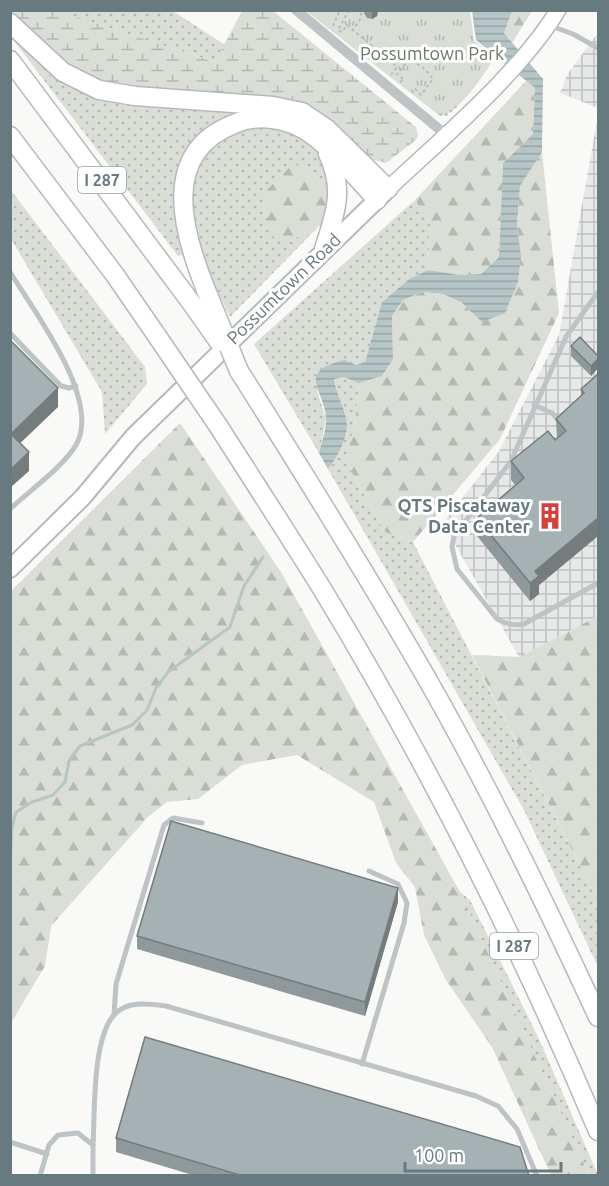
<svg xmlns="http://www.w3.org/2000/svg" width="609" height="1186" font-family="Ubuntu,sans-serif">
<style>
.industrial{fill:url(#industrial-grid)}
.grass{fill:url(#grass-dots)}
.forest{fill:url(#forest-firs)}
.wetland{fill:url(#wetland-marsh)}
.park{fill:url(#park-tufts)}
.water{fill:url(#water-rules)}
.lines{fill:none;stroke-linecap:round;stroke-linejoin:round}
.stream{stroke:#b6c5c6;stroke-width:3}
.secondary-casing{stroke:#b1b9bb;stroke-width:18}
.trunk-casing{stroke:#b4b9bb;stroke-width:20}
.motorway-casing{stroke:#b4b9bb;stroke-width:21}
.path{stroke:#b9bdbf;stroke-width:2;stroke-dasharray:3 3;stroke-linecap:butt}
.service{stroke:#bec4c6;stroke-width:5}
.minor{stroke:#bec4c6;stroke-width:10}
.secondary{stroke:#fff;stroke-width:15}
.trunk{stroke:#fff;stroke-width:16}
.motorway{stroke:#fff;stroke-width:18}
.motorway-bridge-casing{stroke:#b4b9bb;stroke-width:21;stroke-linecap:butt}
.motorway-bridge{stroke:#fff;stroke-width:18}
.wall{fill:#8f989b}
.shaded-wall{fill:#747c7e}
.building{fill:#a6b1b4;stroke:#747c7e;stroke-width:1.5}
.labels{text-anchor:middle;stroke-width:6;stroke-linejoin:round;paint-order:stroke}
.shield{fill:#fff;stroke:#94a2a6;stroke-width:1.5}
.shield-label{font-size:16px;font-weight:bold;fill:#667a80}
.park-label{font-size:18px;fill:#6c7865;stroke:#fff}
.street-label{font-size:18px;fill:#667a80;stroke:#fff}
.poi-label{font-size:18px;font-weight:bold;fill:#667a80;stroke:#fff;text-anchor:end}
</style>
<defs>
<pattern id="industrial-grid" width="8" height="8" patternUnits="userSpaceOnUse" patternTransform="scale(1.5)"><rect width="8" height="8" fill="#e7e9e8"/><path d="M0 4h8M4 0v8" fill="none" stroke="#bfc2c1"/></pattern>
<pattern id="grass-dots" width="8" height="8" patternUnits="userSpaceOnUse" patternTransform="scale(1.5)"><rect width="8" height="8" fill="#daded7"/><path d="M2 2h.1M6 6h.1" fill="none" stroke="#b5b9b4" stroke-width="1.8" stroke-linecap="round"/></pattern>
<pattern id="forest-firs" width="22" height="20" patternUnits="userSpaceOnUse" patternTransform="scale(1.5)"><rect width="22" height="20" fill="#daded7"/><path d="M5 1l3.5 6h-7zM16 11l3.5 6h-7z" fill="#b5b9b4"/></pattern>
<pattern id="wetland-marsh" width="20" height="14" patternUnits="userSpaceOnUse" patternTransform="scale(1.5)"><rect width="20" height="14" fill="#daded7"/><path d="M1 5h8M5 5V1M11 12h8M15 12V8" fill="none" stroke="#b5b9b4"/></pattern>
<pattern id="park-tufts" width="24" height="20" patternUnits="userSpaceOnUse" patternTransform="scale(1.5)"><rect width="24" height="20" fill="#daded7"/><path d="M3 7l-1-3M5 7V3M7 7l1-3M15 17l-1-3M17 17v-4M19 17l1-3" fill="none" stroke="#b5b9b4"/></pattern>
<pattern id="water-rules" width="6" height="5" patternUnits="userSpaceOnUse" patternTransform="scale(1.5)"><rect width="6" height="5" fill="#b6c5c6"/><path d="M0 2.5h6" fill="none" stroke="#98a5a6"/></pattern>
</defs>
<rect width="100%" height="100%" fill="#f9f9f7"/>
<g class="industrial">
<polygon points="596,35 598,37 598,108 560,93 567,75"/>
<polygon points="598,115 598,616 519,657 443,523 499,451 559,335"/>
</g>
<g class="grass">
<polygon points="71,10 173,11 225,45 215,62 69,15"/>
<polygon points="10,32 244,110 191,151 184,254 178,256 11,37"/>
<path d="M 261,125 C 286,128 323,143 328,173 C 329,180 328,189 328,197 L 312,170 L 290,241 L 323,222 L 230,317 C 215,286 197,254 190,220 C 188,211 191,201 192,192 C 197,152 222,132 261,125 Z"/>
<polygon points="10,189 145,367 147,384 105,434 102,392 11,239"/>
<polygon points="415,200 430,224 428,270 409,279 382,302 365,362 356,365 345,360 317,391 326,419 319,453 254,344"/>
<path d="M 344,377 L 359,383 L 355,426 L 345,460 L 385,532 L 413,542 L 598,900 L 598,967 L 524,810 L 328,469 C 337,458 347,439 347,425 C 347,413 336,392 334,378 Z"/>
<polygon points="460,892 470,900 539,1039 598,1175 589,1175"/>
</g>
<g class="forest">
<polygon points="512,11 532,11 512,43 504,33"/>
<polygon points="526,81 535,88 533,134 503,163 499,257 481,274 460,275 428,270 430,224 415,200"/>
<polygon points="542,152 559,313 500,439 413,542 385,532 345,460 355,426 359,383 382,376 393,361 392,316 403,300 422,292 443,294 461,302 482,322 521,256 517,224 520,186"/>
<polygon points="293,164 312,170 328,197 323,222 290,241 271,236 262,195"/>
<polygon points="180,423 281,572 460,892 589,1175 551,1175 492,1047 446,980 424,935 415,887 396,863 374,802 297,755 242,765 198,799 167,802 148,817 51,926 45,966 11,1023 11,591"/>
<polygon points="598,616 598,900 472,655 519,657"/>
</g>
<path class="wetland" d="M 10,11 L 71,11 L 70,15 L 215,62 L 242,11 L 273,11 L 416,127 L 418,135 L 416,140 L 386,163 L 369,159 L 316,112 L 132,90 C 114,85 94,82 78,73 C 65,65 12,23 10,11 Z"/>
<path class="park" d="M 306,11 L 470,11 L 474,40 L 494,58 C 486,73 456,116 440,116 Z"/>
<path class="water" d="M 472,11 L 512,11 L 504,33 L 543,79 L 542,152 L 520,186 L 517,224 L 521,256 L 518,282 L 505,313 L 482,322 L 461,302 L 443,294 L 422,292 L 403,300 L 392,316 L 393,360 L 382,376 L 359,383 L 344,377 L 334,379 C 336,393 347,413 347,425 C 347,439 337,458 328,469 L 319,453 C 321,443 326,431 326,421 C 327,392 293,372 345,360 L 356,365 L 365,362 L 382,302 L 409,279 L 428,270 L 460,275 L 481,274 L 499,257 L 503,163 L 533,134 L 535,88 L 476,40 Z"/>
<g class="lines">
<polyline class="stream" points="10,864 12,827 16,812 32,802 53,795 65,782 69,761 80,746 132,725 147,710 156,688 168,672 230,627 244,586 263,557"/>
<defs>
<path id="secondary" d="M 388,189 C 441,139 521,72 558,10"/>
<polyline id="trunk" points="10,569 83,497 133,437 385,192"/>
<g id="motorway">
<polyline points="10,23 63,72 99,90 135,96 273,106 302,112 327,129 388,189"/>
<polyline points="10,60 190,301"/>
<polyline points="10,136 115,275 157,336"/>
<path d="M 324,249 C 335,214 345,190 328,154"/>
<path d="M 206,290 C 183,233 159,153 234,124 C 255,115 280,117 301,128 C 325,140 358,179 377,200"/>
<path d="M 239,371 C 303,472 366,573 426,677 C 489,787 545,902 598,1017"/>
<path d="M 219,427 C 254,482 290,537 324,592 C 428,764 520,946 598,1131"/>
</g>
</defs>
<use href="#secondary" class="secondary-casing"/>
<use href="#trunk" class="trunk-casing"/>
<use href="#motorway" class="motorway-casing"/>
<g class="path">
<polyline points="349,10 338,30 342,32 347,25 397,67 391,75"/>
<polyline points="333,26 340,10"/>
<polyline points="352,31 361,18 361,10"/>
<polyline points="400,82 404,80 397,74 410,59 426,70 433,79 421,95 415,89 412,90 413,93"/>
<polyline points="439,114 446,115 457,106"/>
</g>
<g class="service">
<polyline points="551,26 573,34 598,48"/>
<path d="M 10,272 C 34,311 102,400 76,445 C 63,467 29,491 10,509"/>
<path d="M 598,292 L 566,337 L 511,461 L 454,536 L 452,547 L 457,569 L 497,619 C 506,624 514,626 524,624 L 598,583"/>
<polyline points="10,333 61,386 69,388 76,386"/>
<polyline points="534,405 552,413 561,423"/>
<polyline points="114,1014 116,984 164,825 173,818 202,823"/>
<polyline points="362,1064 404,923 407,903 398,884 369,871"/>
<polyline points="10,1142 47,1154"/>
<path d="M 93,1145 C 95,1113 92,1039 114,1015 C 127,1000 149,1004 166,1006 L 476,1096 L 498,1106 L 517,1129 L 537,1176"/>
<polyline points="40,1176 49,1145 58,1135 78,1133 93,1145 93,1176"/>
</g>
<polyline class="minor" points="296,10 445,134"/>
<use href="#secondary" class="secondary"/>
<use href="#trunk" class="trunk"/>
<use href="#motorway" class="motorway"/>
<defs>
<g id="motorway-bridge">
<polyline points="206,290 239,371"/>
<polyline points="190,301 219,342"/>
<polyline points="157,336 219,427"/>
</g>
</defs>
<use href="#motorway-bridge" class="motorway-bridge-casing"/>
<use href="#motorway-bridge" class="motorway-bridge"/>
</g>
<g class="wall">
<polygon points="364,10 378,10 377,16 372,19 367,18 364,13"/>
<polygon points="571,346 598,356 598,368 591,376 571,356"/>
<polygon points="598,374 598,536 539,585 539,594 530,601 477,536 477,518 516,486 511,480 511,461 557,438 556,419 581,397 581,389"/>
<polygon points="398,902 365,1016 137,949 137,936"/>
<polygon points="116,1138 529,1176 196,1176 116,1152"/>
</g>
<g class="shaded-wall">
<polygon points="372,10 378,10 377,16 372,19"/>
<polygon points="598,359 598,368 591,376 591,366"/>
<polygon points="58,388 58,407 11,452 11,434"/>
<polygon points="29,452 29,471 10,488 10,470"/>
<polygon points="598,518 598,536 539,585 539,594 530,601 530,583 535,571"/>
<polygon points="398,888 398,902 365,1016 365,1002"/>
</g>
<g class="building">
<polygon points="580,337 598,356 598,359 591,366 571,346"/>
<polygon points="10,340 58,388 11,434 29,452 10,470"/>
<polygon points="598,374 598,518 535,571 539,576 530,583 477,518 524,478 511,461 548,431 555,440 566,431 556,419 584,393 581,389"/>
<polygon points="171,821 398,888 365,1002 137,936"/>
<polygon points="145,1037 520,1147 529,1176 243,1176 116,1138"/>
</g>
<defs>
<symbol id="building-bare" viewBox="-9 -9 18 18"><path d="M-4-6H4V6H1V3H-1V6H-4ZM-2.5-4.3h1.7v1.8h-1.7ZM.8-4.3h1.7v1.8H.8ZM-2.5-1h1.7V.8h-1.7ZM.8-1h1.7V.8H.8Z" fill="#d6403a" stroke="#fff" stroke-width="2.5" paint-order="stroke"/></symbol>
</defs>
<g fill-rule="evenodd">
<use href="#building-bare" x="531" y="497" width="38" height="38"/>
</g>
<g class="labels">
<g class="shield">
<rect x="78" y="167" width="48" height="26" rx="4.5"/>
<rect x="490" y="933" width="48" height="26" rx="4.5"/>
</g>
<g class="shield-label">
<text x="102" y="186">I 287</text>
<text x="514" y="952">I 287</text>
</g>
<g class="park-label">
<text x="432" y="60">Possumtown Park</text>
</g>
<g class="street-label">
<text transform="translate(284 289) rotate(-44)" y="6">Possumtown Road</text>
</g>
<g class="poi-label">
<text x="530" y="512">QTS Piscataway<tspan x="530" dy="21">Data Center</tspan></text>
</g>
</g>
<rect width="609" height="1186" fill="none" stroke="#667a80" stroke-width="24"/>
<path d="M405 1162v9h156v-9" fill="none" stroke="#667a80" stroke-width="3"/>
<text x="414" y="1162" font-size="18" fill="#667a80" stroke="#ffffff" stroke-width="4.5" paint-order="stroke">100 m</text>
</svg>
